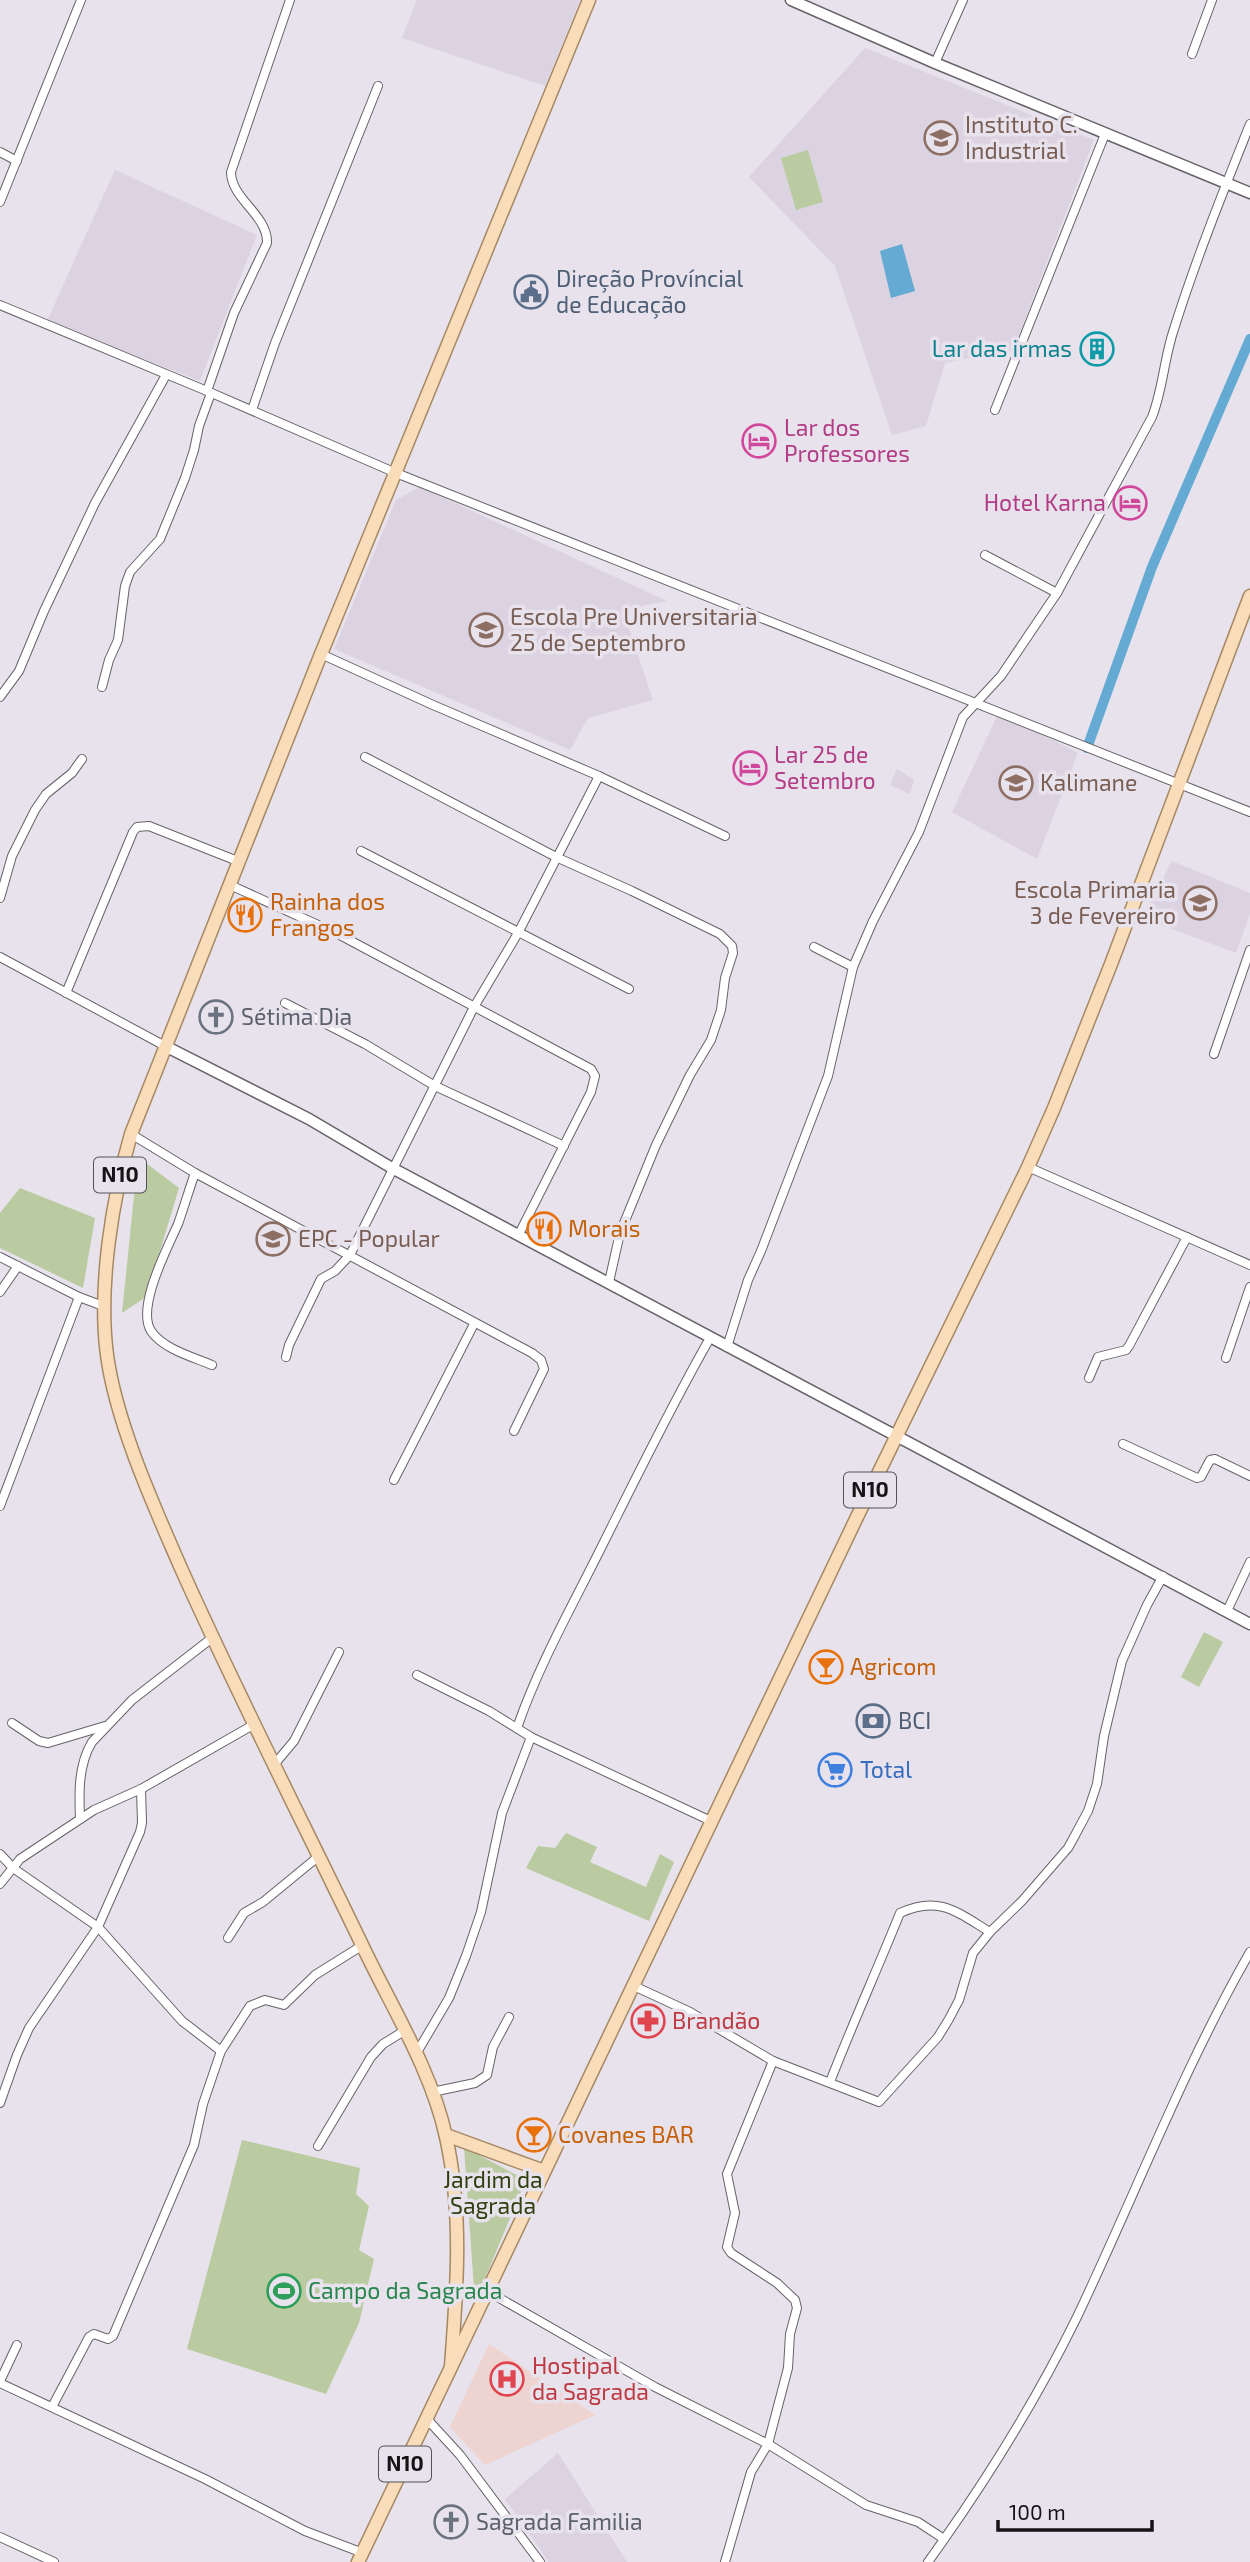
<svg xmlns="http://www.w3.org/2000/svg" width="1250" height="2562" font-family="'Exo 2',sans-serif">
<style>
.built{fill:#dcd3e2}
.medical{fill:#eed4d0}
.green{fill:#bacba1}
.water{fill:#64aad2}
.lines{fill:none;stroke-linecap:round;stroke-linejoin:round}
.canal{stroke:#64aad2;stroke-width:10}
.minor-casing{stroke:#676269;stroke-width:10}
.tertiary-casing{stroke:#676269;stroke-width:13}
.primary-casing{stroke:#a68863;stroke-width:15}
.minor{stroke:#fff;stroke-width:8}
.tertiary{stroke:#fff;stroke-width:10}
.primary{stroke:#f9ddba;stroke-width:12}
.labels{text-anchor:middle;stroke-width:7;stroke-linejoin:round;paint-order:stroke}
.shield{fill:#e7e2eb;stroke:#535156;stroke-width:2}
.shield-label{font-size:21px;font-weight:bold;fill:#141316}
.education-label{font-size:23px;fill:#785e54;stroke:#e7e2eb;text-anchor:start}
.service-label{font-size:23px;fill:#4e5e75;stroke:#e7e2eb;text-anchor:start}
.culture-label{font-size:23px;fill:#0d838f;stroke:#e7e2eb;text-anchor:end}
.hotel-label{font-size:23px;fill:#b23c85;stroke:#e7e2eb;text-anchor:start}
.food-label{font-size:23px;fill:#c56008;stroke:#e7e2eb;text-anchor:start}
.worship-label{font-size:23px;fill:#5b616d;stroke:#e7e2eb;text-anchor:start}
.shop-label{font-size:23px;fill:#366cbe;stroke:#e7e2eb;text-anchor:start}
.health-label{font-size:23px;fill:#be3a42;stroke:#e7e2eb;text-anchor:start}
.park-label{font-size:23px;fill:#2f3f0f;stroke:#e7e2eb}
.leisure-label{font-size:23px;fill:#27864d;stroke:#e7e2eb;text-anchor:start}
</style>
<rect width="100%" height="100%" fill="#e7e2eb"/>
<g class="built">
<polygon points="417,0 580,0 545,86 402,38"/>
<polygon points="865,48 1094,140 1013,350 945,363 926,426 892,435 835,266 749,177"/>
<polygon points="115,170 257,235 200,381 47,321"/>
<polygon points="420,487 667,601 623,610 653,700 588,718 570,750 334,649 396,500"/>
<polygon points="999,712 1078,753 1037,859 952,812"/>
<polygon points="897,769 914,780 910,794 890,785"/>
<polygon points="1172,861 1250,893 1250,913 1236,953 1143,918"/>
<polygon points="558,2453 627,2562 549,2562 505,2499"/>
</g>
<polygon class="medical" points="489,2344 595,2415 485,2465 450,2427"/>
<g class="green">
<polygon points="808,150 823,202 796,210 781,158"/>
<polygon points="138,1157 179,1188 146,1297 122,1313"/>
<polygon points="20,1188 95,1218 83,1288 0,1248 0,1213"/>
<polygon points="1204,1632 1223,1642 1199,1687 1181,1677"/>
<polygon points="566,1833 597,1847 590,1862 646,1887 660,1854 674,1862 649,1921 526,1868 538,1846 555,1848"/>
<polygon points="242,2140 360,2168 356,2194 369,2206 359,2250 374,2259 359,2323 326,2394 187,2349"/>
<polygon points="464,2147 526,2180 475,2302"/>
</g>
<polygon class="water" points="902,244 915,291 891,298 880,251"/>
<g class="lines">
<polyline class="canal" points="1087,748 1152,567 1250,339"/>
<defs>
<g id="minor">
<polyline points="1192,54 1212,0"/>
<polyline points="935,63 963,0"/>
<polyline points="0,152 17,161"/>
<polyline points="0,202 81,0"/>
<polyline points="0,305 207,391 396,473 1250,812"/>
<path d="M 207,391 L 234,313 L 267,243 C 268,215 231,199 231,172 L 290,0"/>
<polyline points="252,410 275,343 378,86"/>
<polyline points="995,410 1105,134"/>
<polyline points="985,555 1057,593"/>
<polyline points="102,687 109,660 118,640 125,586 130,572 160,539 185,478 194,450 199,426 211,393"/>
<polyline points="0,697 19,671 44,611 95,503 166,375"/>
<polyline points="365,757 556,857 632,891 720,934 732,946 733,953 725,978 721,1010 711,1040 690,1075 656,1145 620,1233 609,1282"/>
<polyline points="599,776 725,836"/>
<polyline points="361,851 629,989"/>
<polyline points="230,885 338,934 591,1069 595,1076 591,1092 519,1234"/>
<polyline points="0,898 12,856 35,810 46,794 72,773 82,759"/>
<polyline points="814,947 853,967"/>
<polyline points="0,957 165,1046"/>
<polyline points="66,993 133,832 137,827 149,826 240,862"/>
<polyline points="285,1003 365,1044 435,1086 564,1146"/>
<polyline points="1214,1054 1250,950"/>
<polyline points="131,1134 195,1173 532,1353 541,1360 544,1369 514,1431"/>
<polyline points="1028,1167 1250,1265"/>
<path d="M 195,1173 C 189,1190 184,1207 178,1224 C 168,1247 136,1307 151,1331 C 163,1349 193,1357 212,1365"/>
<polyline points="0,1257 79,1297 106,1307"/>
<polyline points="0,1292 18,1266"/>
<path d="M 727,1347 L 748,1280 L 761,1251 L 828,1076 L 853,967 L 873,921 L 919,832 L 963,717 L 1001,676 L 1057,593 L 1152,417 C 1163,389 1164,358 1174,329 C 1196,259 1223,192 1250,124"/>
<polyline points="286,1357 289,1345 321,1279 335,1271 350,1255 474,1007 518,933 599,776 433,705 321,654"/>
<polyline points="1226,1358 1250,1287"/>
<polyline points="1089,1378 1098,1357 1126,1350 1129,1346 1187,1237"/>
<polyline points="1123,1444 1197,1478 1201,1477 1210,1460 1215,1459 1250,1476"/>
<polyline points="394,1480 474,1324"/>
<polyline points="0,1506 79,1297"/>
<polyline points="1227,1611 1250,1562"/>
<polyline points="417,1675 489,1711 531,1737 711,1821"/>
<polyline points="12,1723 39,1741 48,1743 105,1726"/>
<path d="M 517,1728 C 538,1667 570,1610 599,1552 C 635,1480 670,1408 710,1338"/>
<polyline points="273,1766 294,1741 339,1652"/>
<path d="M 80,1819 C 79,1793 78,1765 92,1742 L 132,1700 L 212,1638"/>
<polyline points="0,1854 13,1868 98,1927 182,2021 221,2051"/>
<polyline points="0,1884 20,1859 94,1810 141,1789 253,1725"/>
<polyline points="228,1938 244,1913 263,1902 319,1856"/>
<polyline points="634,1986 690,2012 773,2061"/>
<polyline points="416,2054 449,1998 466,1956 481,1912 502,1813 531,1737"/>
<path d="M 830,2082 C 852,2025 877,1970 900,1913 C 939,1895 957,1912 990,1932"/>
<polyline points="432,2092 475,2083 487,2075 493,2047 509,2017"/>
<polyline points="0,2103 17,2055 29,2028 98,1927 140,1832 142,1823 141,1789"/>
<polyline points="318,2146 371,2057 383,2044 404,2031"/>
<polyline points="487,2291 655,2387 768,2444 866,2505 918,2522 944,2539"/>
<polyline points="0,2381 17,2345"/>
<polyline points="0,2383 205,2479 305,2531 363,2553"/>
<polyline points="52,2407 89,2337 94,2334 108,2339 113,2336 194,2145 203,2104 221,2051 250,2006 265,2000 284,2005 315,1975 363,1945"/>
<polyline points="427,2419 460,2455 540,2562"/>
<polyline points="0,2537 54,2562"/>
<polyline points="725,2562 751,2472 768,2444 788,2368 790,2334 797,2308 795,2300 777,2283 731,2253 727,2247 735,2213 727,2174 773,2061 879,2102 938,2037 949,2019 959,2000 973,1953 990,1932 1022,1901 1068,1848 1073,1839 1088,1811 1097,1784 1104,1736 1122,1661 1147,1605 1163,1576"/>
<path d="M 928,2562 C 984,2484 1035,2403 1077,2317 C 1135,2195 1183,2069 1250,1952"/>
</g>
<g id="tertiary">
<polyline points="791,0 935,63 1250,193"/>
<polyline points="165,1046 309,1119 392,1168 1250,1624"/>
</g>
<g id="primary">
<polyline points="446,2135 544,2171"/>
<path d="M 451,2366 C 457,2289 463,2213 446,2137 C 432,2072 394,2011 365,1951 C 303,1822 238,1696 180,1566 C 153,1504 116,1422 107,1355 C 98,1287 112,1200 131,1134 L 321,654 L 589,0"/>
<polyline points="358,2562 856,1519 1028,1167 1054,1108 1111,964 1250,596"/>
</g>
</defs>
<use href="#minor" class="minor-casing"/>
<use href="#tertiary" class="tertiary-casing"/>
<use href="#primary" class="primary-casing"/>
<use href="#minor" class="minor"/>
<use href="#tertiary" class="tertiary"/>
<use href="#primary" class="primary"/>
</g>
<defs>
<symbol id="university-ring" viewBox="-11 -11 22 22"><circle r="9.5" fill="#e7e2eb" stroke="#8d6e63" stroke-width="1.5"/><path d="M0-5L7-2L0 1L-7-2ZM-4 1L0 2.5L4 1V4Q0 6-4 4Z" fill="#8d6e63"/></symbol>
<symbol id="civic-ring" viewBox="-11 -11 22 22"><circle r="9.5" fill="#e7e2eb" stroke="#5c6f8a" stroke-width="1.5"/><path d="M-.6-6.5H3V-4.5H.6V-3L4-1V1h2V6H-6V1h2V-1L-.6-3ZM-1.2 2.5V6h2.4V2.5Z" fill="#5c6f8a"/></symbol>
<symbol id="building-ring" viewBox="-11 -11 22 22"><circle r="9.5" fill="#e7e2eb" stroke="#0f9aa8" stroke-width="1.5"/><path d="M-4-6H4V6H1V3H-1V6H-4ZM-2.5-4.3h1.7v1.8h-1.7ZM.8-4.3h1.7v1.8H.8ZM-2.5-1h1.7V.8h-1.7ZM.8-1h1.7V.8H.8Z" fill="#0f9aa8"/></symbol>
<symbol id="hotel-ring" viewBox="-11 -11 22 22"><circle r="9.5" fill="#e7e2eb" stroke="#d1479c" stroke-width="1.5"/><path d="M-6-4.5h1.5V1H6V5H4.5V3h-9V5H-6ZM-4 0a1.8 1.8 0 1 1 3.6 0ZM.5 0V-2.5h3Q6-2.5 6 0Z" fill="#d1479c"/></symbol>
<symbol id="school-ring" viewBox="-11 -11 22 22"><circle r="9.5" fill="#e7e2eb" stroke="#8d6e63" stroke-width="1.5"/><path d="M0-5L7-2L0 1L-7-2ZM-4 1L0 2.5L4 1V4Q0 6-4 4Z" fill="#8d6e63"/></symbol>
<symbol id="restaurant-ring" viewBox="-11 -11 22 22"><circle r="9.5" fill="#e7e2eb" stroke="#e8710a" stroke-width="1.5"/><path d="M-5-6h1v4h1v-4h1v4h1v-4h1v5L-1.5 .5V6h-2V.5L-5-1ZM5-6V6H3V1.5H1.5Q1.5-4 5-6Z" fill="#e8710a"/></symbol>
<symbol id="church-ring" viewBox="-11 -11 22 22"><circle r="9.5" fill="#e7e2eb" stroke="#6b7280" stroke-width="1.5"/><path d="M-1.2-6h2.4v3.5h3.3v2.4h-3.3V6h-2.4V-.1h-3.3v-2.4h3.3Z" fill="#6b7280"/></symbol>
<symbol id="bar-ring" viewBox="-11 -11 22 22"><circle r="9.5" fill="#e7e2eb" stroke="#e8710a" stroke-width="1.5"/><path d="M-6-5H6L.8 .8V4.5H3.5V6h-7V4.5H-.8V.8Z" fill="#e8710a"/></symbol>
<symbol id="bank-ring" viewBox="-11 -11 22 22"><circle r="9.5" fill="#e7e2eb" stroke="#5c6f8a" stroke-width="1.5"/><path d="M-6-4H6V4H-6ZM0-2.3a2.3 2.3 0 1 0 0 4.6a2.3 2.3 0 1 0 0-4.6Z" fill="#5c6f8a"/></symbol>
<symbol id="supermarket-ring" viewBox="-11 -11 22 22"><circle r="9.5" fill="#e7e2eb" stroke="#3f7fe0" stroke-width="1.5"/><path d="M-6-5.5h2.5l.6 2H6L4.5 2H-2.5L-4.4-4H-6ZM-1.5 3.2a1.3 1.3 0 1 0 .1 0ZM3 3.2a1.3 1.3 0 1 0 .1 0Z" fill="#3f7fe0"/></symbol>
<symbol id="pharmacy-ring" viewBox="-11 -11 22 22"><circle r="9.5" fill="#e7e2eb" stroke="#e0444e" stroke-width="1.5"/><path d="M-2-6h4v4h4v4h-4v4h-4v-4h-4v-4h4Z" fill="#e0444e"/></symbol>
<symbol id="stadium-ring" viewBox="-11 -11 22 22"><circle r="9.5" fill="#e7e2eb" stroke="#2e9e5b" stroke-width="1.5"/><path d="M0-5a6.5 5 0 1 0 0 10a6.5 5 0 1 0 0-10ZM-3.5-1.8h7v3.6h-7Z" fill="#2e9e5b"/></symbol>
<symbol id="hospital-ring" viewBox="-11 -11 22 22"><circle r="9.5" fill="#e7e2eb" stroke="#e0444e" stroke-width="1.5"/><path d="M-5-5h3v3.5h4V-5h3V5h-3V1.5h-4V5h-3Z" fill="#e0444e"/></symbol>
</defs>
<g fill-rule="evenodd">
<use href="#university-ring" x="922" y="119" width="38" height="38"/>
<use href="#civic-ring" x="512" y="273" width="38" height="38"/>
<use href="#building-ring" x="1078" y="330" width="38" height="38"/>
<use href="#hotel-ring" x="740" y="422" width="38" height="38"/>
<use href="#hotel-ring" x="1111" y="484" width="38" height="38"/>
<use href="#school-ring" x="467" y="611" width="38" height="38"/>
<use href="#hotel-ring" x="731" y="749" width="38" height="38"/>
<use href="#school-ring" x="997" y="764" width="38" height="38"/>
<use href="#school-ring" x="1181" y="884" width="38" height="38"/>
<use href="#restaurant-ring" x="226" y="896" width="38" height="38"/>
<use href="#church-ring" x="197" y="998" width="38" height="38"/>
<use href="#restaurant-ring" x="525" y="1210" width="38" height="38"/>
<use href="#school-ring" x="254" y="1220" width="38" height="38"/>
<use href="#bar-ring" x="807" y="1648" width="38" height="38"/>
<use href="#bank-ring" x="854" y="1702" width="38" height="38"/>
<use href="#supermarket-ring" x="816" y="1751" width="38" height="38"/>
<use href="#pharmacy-ring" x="629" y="2002" width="38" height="38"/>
<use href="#bar-ring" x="515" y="2116" width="38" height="38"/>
<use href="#stadium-ring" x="265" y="2272" width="38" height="38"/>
<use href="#hospital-ring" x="488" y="2360" width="38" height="38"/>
<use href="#church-ring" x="432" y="2503" width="38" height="38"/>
</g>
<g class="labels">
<g class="shield">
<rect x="94" y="1157.5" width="52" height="35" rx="5"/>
<rect x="844" y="1472.5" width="52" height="35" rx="5"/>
<rect x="379" y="2446.5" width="52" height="35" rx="5"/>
</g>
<g class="shield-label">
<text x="120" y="1182">N10</text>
<text x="870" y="1497">N10</text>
<text x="405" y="2471">N10</text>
</g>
<g class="education-label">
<text x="965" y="133">Instituto C.<tspan x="965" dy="26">Industrial</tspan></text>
<text x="510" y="625">Escola Pre Universitaria<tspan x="510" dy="26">25 de Septembro</tspan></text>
<text x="1040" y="791">Kalimane</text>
<text x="1176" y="898" text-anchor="end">Escola Primaria<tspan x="1176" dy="26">3 de Fevereiro</tspan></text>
<text x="298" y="1247">EPC - Popular</text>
</g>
<g class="service-label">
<text x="556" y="287">Direção Províncial<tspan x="556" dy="26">de Educação</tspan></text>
<text x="898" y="1729">BCI</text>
</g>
<g class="culture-label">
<text x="1072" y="357">Lar das irmas</text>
</g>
<g class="hotel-label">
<text x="784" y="436">Lar dos<tspan x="784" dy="26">Professores</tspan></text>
<text x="1106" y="511" text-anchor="end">Hotel Karna</text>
<text x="774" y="763">Lar 25 de<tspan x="774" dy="26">Setembro</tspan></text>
</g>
<g class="food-label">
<text x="270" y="910">Rainha dos<tspan x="270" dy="26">Frangos</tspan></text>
<text x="568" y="1237">Morais</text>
<text x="850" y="1675">Agricom</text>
<text x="558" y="2143">Covanes BAR</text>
</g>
<g class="worship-label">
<text x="241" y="1025">Sétima Dia</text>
<text x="476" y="2530">Sagrada Familia</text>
</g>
<g class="shop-label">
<text x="860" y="1778">Total</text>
</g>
<g class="health-label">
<text x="672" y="2029">Brandão</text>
<text x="532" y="2374">Hostipal<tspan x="532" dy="26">da Sagrada</tspan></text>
</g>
<g class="park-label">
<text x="493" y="2188">Jardim da<tspan x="493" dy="26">Sagrada</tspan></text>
</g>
<g class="leisure-label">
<text x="308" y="2299">Campo da Sagrada</text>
</g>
</g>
<path d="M998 2520v10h154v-10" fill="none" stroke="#141316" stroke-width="3.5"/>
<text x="1009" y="2520" font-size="21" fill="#141316" stroke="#e7e2eb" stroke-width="5" paint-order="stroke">100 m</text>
</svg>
